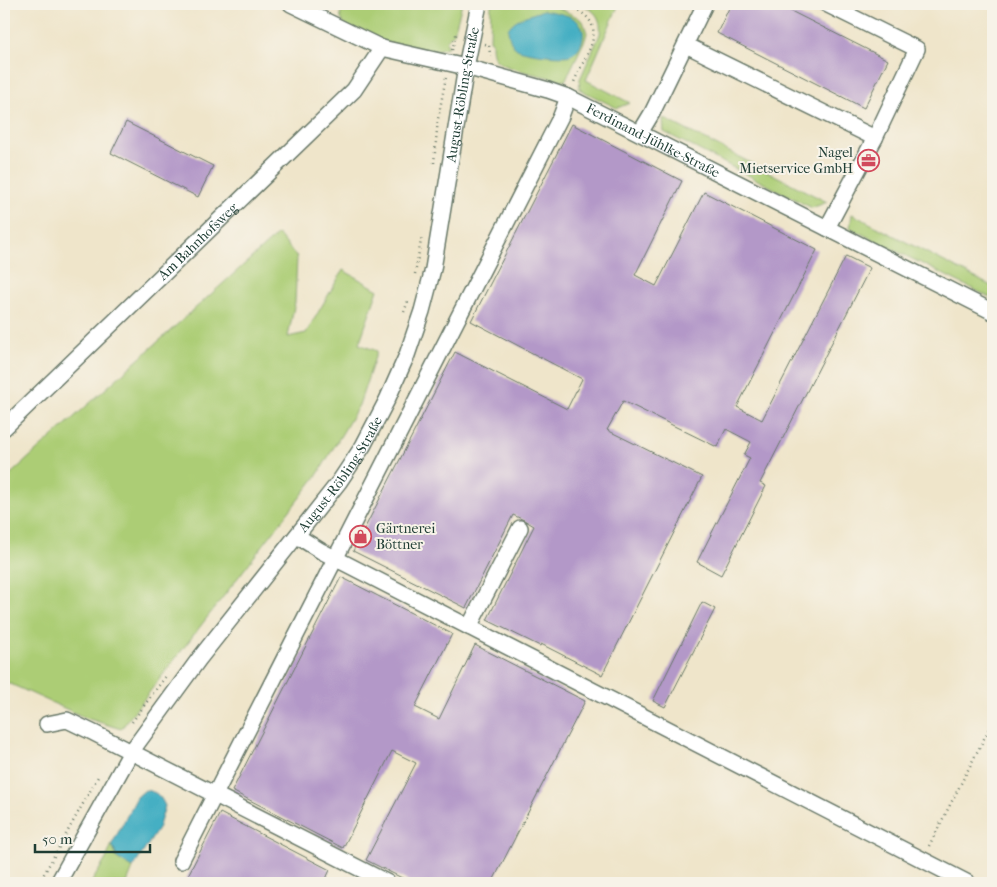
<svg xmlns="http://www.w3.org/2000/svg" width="997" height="887" font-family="'IM FELL French Canon',serif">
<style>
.green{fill:#accd75;stroke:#668554}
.water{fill:#45afc3;stroke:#32767c}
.building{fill:#b398c8}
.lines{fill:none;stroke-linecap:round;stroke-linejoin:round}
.minor-casing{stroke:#687868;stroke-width:18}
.path{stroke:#687868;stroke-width:2.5;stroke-dasharray:1 4;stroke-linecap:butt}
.minor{stroke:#fff;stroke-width:15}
.labels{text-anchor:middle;stroke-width:4;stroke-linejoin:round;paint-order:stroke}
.street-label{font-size:14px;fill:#1f3d34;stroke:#f7f3e8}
.poi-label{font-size:14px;fill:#1f3d34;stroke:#f7f3e8;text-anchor:end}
</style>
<rect width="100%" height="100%" fill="#f7f3e8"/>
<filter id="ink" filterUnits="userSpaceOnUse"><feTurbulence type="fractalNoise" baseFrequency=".02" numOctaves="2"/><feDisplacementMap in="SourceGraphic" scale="10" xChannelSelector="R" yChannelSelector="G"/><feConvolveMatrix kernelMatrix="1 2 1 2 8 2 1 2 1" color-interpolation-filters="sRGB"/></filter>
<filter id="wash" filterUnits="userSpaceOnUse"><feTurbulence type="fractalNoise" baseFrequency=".0096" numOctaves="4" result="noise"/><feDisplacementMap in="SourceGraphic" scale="20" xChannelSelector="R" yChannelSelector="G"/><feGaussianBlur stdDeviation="1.12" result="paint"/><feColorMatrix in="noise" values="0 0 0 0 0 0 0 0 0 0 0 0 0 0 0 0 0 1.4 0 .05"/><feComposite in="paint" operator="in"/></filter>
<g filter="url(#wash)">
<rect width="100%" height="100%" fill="#efe5ca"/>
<g class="green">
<path d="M 344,4 L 462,4 L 454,33 L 446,41 L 448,47 C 443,48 437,51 432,51 C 416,52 347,36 341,19 C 340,14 342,8 344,4 Z"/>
<path d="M 491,4 L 551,4 L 577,17 L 583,21 L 587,33 L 585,40 L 565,81 C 550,77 506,70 496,60 C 492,55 492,47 492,41 L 490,40 Z"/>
<path d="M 580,4 L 619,4 L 586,80 L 630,103 L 617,108 L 579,89 L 580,79 L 600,34 C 602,18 595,10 580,4 Z"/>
<polygon points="663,118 827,202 812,208 664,132"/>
<polygon points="852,214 993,287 993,299 850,228"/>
<polygon points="278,234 297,257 295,302 288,337 306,333 343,270 378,290 359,344 377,351 359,405 318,474 121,729 86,718 4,681 4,480"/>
<polygon points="112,844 117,858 133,868 127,883 91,883 106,859"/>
</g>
<g class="water">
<path d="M 543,10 C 553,12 568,14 576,20 C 589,29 583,50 570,55 C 563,58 524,53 517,49 C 510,44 509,37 508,29 C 516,16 530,16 543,10 Z"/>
<path d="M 145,790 C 157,792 160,795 165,806 L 158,829 L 133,868 L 117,858 L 112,844 L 137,797 Z"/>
</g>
<g id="blocks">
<g class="building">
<polygon points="731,4 777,4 888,60 864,108 717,33"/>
<polygon points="126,122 213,166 198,197 111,153"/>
<polygon points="572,124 682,181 635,275 656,286 704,192 817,250 737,407 762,420 846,256 870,268 760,483 766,486 721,575 697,562 750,458 744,455 751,442 726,429 717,447 623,401 607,430 702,477 602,675 541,644 540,646 487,620 534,526 524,520 513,515 466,608 353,551 455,352 567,409 582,379 471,321"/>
<polygon points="341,577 452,634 415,707 439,719 475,645 585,701 492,883 412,883 366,860 416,763 392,751 343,848 232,791"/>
<polygon points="702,602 715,609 665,707 653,701"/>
<polygon points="220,813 330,870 324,883 184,883"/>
</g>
</g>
</g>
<g filter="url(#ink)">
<use href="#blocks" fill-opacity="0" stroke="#687868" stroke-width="1"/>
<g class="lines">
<defs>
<g id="minor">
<path id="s1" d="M 291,4 L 382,48 L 466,67 L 548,90 L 568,97 L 993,312"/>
<polyline points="686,45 875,138 917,49 826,4"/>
<polyline points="640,133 652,113 705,4"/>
<polyline points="827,228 875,138"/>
<path id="s2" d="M 4,428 L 354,90 L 382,48"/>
<polyline points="297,536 321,551 968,883"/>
<polyline points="469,627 520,528"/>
<polyline points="47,724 67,720 94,733 388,883"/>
<polyline points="181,861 561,116 568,97"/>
<path id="s3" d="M 58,883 L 131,752 L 199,659 L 339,482 L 363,446 L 387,400 L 407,355 L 422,311 L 433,269 L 466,67 L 479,4"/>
</g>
</defs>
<use href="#minor" class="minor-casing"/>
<g class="path">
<path d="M 565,4 C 613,23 589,47 574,82"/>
<polyline points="485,44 489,45 490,54 493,60"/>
<polyline points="452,50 457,31"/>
<polyline points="434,163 438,119 446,77"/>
<polyline points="415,274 422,235"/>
<polyline points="404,312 408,301"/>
<polyline points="132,722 166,676"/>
<polyline points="929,846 993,721"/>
<polyline points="39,883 99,775"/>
</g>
<use href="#minor" class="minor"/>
</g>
</g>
<defs>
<symbol id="office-ring" viewBox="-11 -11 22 22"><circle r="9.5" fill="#f7f3e8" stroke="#d1495b" stroke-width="1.5"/><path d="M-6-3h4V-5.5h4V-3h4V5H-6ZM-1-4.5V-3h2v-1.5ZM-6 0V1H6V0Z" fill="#d1495b"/></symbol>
<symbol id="shop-ring" viewBox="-11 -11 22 22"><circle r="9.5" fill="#f7f3e8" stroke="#d1495b" stroke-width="1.5"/><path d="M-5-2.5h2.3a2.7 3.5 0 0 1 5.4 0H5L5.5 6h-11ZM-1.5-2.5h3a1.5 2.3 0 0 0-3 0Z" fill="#d1495b"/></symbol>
</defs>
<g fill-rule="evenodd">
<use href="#office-ring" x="856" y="148" width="25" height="25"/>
<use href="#shop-ring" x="348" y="524" width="25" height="25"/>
</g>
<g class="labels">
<g class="street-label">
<text dy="5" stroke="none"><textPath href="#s3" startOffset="902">August-Röbling-Straße</textPath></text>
<text dy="5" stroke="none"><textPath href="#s1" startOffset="389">Ferdinand-Jühlke-Straße</textPath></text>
<text dy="5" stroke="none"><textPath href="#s2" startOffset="269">Am Bahnhofsweg</textPath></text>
<text dy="5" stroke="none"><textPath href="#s3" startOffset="498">August-Röbling-Straße</textPath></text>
</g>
<g class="poi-label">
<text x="853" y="157">Nagel<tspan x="853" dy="16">Mietservice GmbH</tspan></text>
<text x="376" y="533" text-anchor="start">Gärtnerei<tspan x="376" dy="16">Böttner</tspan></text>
</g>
</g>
<rect width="997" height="887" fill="none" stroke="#f7f3e8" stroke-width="20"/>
<path d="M35 844v8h115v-8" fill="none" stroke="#1f3d34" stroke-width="2.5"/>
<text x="42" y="844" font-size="15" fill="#1f3d34" stroke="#f7f3e8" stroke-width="4" paint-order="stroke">50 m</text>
</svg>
